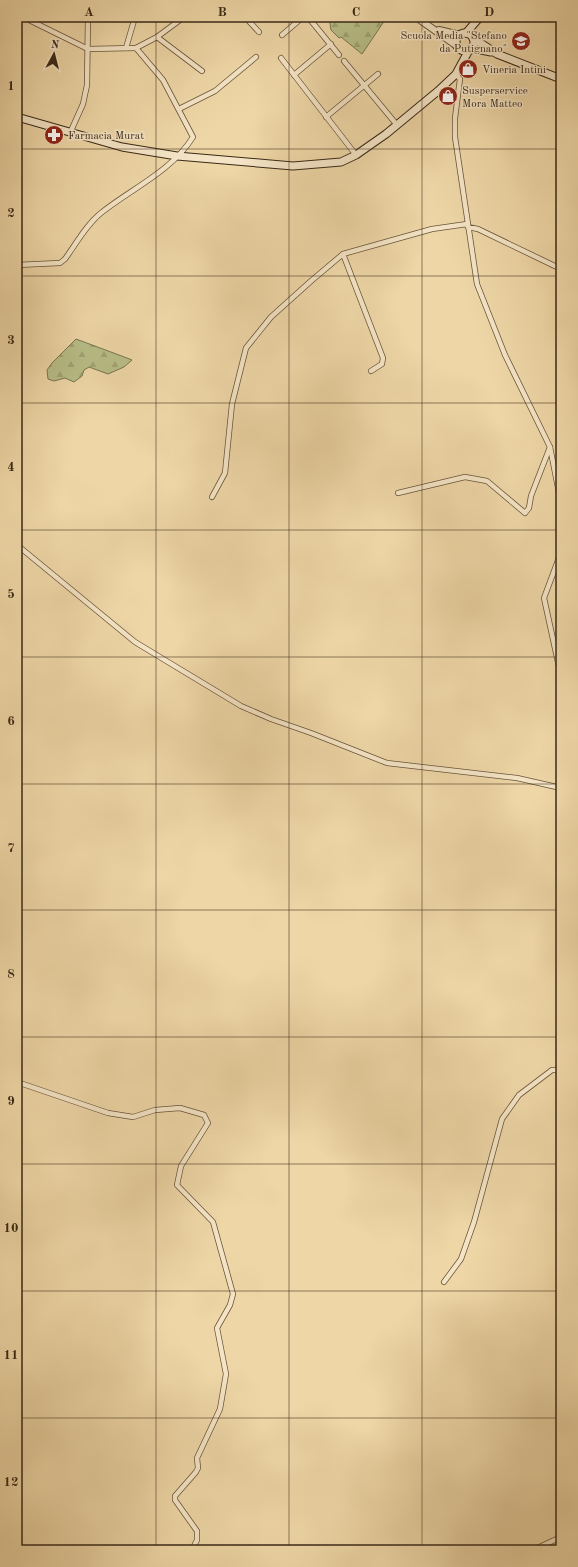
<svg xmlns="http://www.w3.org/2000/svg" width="578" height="1567" font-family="'Old Standard TT',serif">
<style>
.forest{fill:url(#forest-firs);stroke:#79744f}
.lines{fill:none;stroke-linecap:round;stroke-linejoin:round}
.minor-casing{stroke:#67543b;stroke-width:6}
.tertiary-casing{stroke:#67543b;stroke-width:8}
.secondary-casing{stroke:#3a2917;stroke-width:9}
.minor{stroke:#f4e4c5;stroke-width:4.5}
.tertiary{stroke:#f4e4c5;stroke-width:6}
.secondary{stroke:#f4e4c5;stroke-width:7}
.grid{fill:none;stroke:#3a2917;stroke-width:1;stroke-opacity:0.55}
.labels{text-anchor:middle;stroke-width:3;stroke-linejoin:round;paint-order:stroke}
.poi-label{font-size:11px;fill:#3a2917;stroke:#f4e4c5;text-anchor:start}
.neatline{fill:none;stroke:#3a2917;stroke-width:1.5}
.grid-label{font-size:13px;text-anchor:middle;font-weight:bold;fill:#3a2917}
</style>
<defs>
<pattern id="forest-firs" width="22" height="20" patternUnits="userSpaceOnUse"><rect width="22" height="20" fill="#b8be87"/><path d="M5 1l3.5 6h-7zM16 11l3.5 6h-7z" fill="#9fa374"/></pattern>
</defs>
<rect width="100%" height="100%" fill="#eed6a6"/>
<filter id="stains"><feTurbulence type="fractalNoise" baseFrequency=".005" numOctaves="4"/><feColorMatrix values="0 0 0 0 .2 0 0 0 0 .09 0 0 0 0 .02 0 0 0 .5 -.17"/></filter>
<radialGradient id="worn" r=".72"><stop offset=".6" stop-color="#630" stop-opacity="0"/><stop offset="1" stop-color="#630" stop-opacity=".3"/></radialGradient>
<g class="forest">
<polygon points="329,17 387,17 362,54 341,37 339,38 331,30"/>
<polygon points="76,339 127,358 132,360 124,367 108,374 89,367 84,370 82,376 74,382 65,378 54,381 48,379 47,370 52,363"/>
</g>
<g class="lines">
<defs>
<g id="minor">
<polyline points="23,17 88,49 136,48 157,37 184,17"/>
<polyline points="245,17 259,32"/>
<polyline points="308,17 339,55"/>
<polyline points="282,35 303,17"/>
<polyline points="157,37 202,71"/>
<polyline points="126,48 135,17"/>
<polyline points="281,58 356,155"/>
<polyline points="344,61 397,125"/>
<polyline points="456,74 460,79 455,118 455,137 477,284 505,355 550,447 561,503"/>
<polyline points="294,75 331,44"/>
<polyline points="179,109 215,91 256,57"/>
<polyline points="326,117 378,74"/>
<polyline points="70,133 83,104 87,85 88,17"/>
<polyline points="343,254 383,358 382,364 371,371"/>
<path d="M 17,265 L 60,263 L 65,259 C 76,244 86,225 101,213 C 131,189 172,171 193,137 L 163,80 L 136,48"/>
<polyline points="398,493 465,477 487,481 525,513 529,508 531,496 550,447"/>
<polyline points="212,497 225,473 232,404 246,348 271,317 311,281 343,254 432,229 467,224 468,227 478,229 561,269"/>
<polyline points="561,503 559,524 560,555 544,598 561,676"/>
<polyline points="17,545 135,642 241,706 271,719 311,733 387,763 517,778 561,788"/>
<polyline points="17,1082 108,1113 133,1117 155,1110 180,1108 204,1115 208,1123 181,1166 177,1185 213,1222 233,1294 230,1305 217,1328 226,1374 220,1409 197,1458 198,1468 196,1472 175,1496 175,1500 197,1531 197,1540 192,1550"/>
<polyline points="444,1282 461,1259 474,1222 502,1119 519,1095 552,1070 561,1070"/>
<polyline points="17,1404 17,1447"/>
<polyline points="533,1550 561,1537"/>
</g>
<g id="tertiary">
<polyline points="416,17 457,46"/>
<polyline points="439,30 460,35"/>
</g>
<g id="secondary">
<polyline points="466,33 480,17"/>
<circle cx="465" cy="42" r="9"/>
<polyline points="473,38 497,54 561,79"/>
<polyline points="471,48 491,52"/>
<polyline points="17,117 122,147 177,156 293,166 341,162 356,155 386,134 438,91 456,74 469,50"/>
</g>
</defs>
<use href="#minor" class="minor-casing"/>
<use href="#tertiary" class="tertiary-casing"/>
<use href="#secondary" class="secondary-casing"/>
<use href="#minor" class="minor"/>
<use href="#tertiary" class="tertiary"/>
<use href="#secondary" class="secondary"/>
</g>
<path class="grid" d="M 156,17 L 156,1550M 289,17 L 289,1550M 422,17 L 422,1550M 17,149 L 561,149M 17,276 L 561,276M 17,403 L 561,403M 17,530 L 561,530M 17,657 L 561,657M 17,784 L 561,784M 17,910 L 561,910M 17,1037 L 561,1037M 17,1164 L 561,1164M 17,1291 L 561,1291M 17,1418 L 561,1418"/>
<defs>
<symbol id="school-disc" viewBox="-11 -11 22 22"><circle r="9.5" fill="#8f2418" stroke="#f4e4c5"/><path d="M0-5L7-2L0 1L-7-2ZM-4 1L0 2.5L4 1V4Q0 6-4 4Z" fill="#fff"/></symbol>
<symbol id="shop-disc" viewBox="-11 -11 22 22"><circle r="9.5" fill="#8f2418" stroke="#f4e4c5"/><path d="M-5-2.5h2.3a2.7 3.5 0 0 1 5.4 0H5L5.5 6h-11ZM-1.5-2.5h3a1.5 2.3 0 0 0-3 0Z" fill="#fff"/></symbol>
<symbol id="pharmacy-disc" viewBox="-11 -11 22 22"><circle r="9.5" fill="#8f2418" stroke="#f4e4c5"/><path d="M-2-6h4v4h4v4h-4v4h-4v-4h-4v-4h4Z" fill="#fff"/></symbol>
</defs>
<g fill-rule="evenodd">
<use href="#school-disc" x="510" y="30" width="22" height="22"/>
<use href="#shop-disc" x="457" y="58" width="22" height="22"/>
<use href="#shop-disc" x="437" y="85" width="22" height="22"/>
<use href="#pharmacy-disc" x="43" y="124" width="22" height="22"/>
</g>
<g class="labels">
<g class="poi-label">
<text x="507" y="39" text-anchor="end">Scuola Media "Stefano<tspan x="507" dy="13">da Putignano"</tspan></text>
<text x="482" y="73">Vineria Intini</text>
<text x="462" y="94">Susperservice<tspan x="462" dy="13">Mora Matteo</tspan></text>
<text x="68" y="139">Farmacia Murat</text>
</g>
</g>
<rect width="578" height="1567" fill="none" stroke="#eed6a6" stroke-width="44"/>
<g transform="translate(54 54) rotate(7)" stroke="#f4e4c5" stroke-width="3" paint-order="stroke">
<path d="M0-3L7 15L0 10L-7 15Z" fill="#3a2917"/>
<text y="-6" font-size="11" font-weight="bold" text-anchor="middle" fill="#3a2917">N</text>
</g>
<rect x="22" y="22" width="534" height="1523" class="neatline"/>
<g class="grid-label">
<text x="89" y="16">A</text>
<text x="222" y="16">B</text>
<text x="356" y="16">C</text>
<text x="489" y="16">D</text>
<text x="11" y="90">1</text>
<text x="11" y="217">2</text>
<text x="11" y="344">3</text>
<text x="11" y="471">4</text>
<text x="11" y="598">5</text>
<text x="11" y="725">6</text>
<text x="11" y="852">7</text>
<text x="11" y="978">8</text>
<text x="11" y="1105">9</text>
<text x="11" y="1232">10</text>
<text x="11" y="1359">11</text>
<text x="11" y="1486">12</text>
</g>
<rect width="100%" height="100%" filter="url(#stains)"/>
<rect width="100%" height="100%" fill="url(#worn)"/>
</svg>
